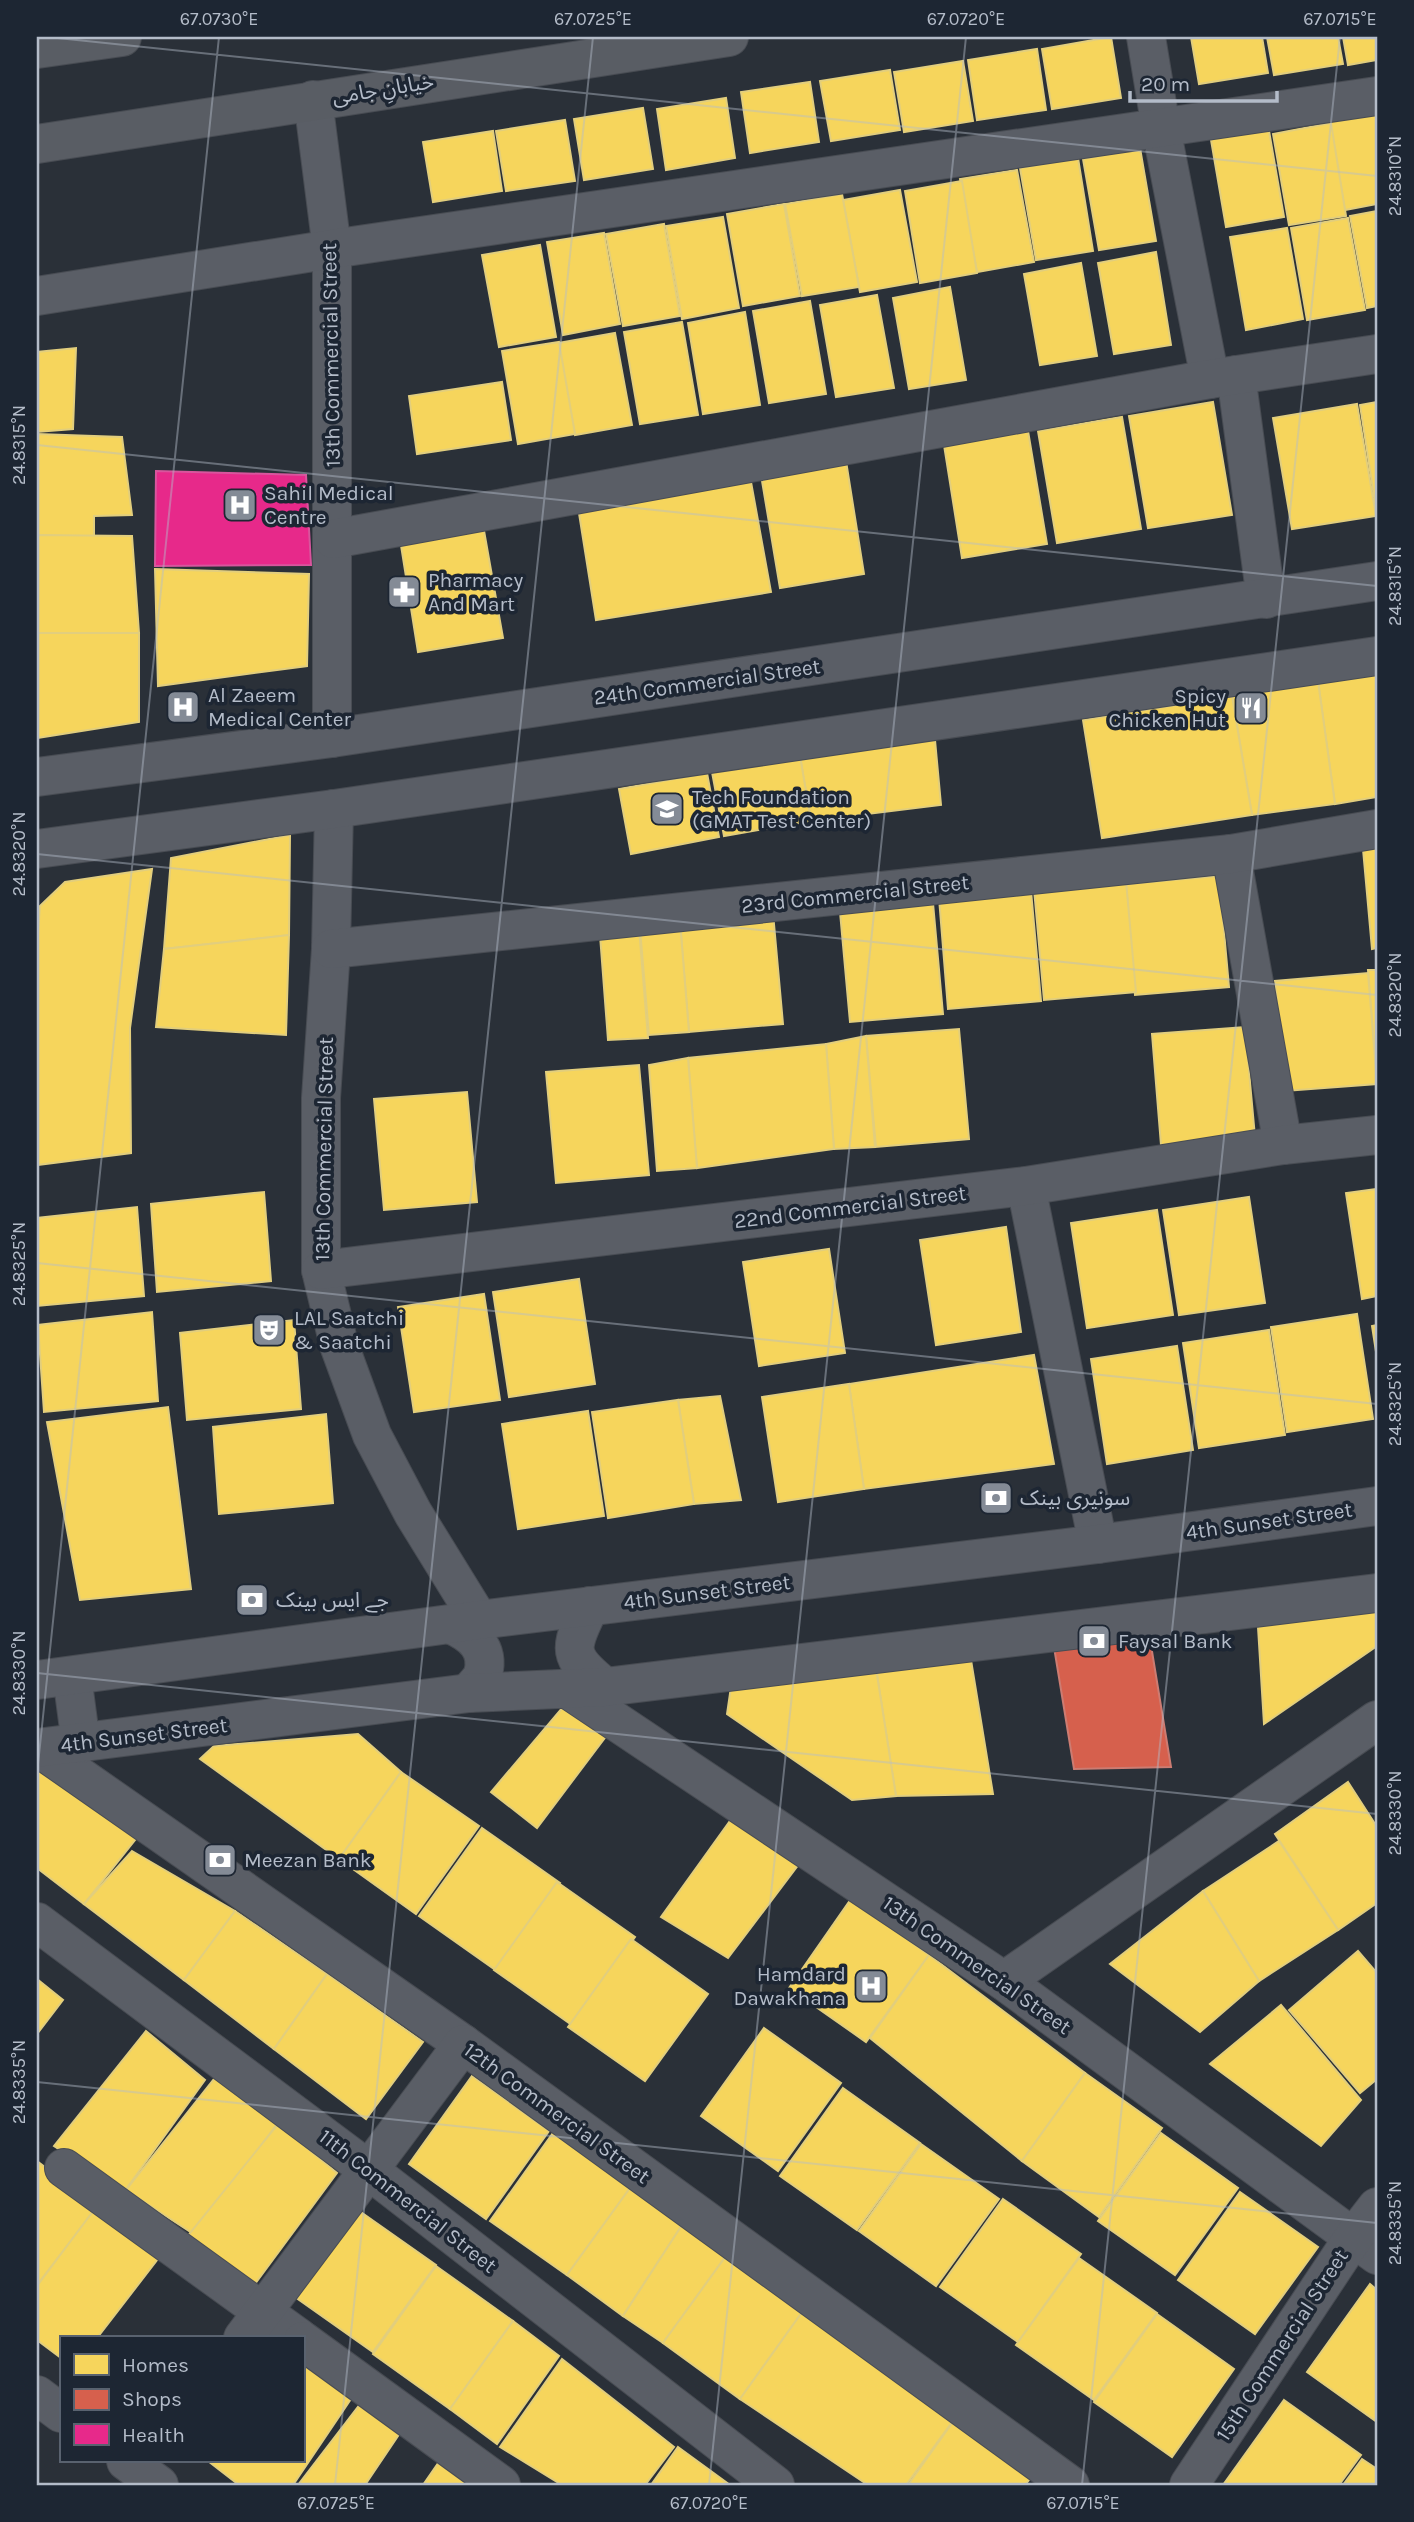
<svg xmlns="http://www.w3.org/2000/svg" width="1414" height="2522" font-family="Karla,'Noto Sans Arabic',sans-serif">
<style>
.homes{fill:#f6d55c;stroke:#e2ce7d;stroke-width:2}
.shops{fill:#d6604d;stroke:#cc7c72;stroke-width:2}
.health{fill:#e7298a;stroke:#d8559d;stroke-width:2}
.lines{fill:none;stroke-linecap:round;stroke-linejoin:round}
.minor-casing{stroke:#484c53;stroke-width:40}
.tertiary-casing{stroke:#484c53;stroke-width:40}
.secondary-casing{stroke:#484c53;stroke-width:40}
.minor{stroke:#5a5e66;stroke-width:38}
.tertiary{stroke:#5a5e66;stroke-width:38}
.secondary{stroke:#595d64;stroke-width:38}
.ticks{fill:none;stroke:#b4bcc9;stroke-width:2;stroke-opacity:0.45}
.labels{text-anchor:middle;stroke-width:7;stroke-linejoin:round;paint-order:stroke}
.street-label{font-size:21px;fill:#b4bcc9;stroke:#1d2633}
.poi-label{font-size:21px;fill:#b4bcc9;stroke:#1d2633;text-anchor:start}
.neatline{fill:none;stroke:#b4bcc9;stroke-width:2.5}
.ticks-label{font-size:18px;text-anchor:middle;fill:#b4bcc9}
</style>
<rect width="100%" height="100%" fill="#2a3038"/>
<g class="homes">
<polygon points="1111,37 1121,98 1052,109 1042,49"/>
<polygon points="1191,37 1262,37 1268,73 1199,84"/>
<polygon points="1267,37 1338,37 1343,64 1274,75"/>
<polygon points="1343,37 1377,37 1377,60 1348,65"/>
<polygon points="1037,49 1046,110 977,120 968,60"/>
<polygon points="963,61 973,121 904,132 894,72"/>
<polygon points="890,70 900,130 831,141 820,81"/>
<polygon points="810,82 819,142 750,153 741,92"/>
<polygon points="726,98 735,158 666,170 657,109"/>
<polygon points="643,108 653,169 584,180 574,119"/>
<polygon points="1377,109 1377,204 1345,210 1329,117"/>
<polygon points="565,120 575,181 506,191 496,131"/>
<polygon points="1331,123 1346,216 1289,225 1273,134"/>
<polygon points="1268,125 1284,217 1226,227 1210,134"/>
<polygon points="493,131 502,191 433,202 423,142"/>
<polygon points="1140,148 1156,241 1099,250 1083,159"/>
<polygon points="1078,158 1093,251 1036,260 1020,168"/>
<polygon points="1017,170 1034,262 977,272 960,179"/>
<polygon points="962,181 977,273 920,283 905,191"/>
<polygon points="900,190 917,282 860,292 843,200"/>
<polygon points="842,194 859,287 802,296 785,204"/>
<polygon points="784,204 800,296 743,306 727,214"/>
<polygon points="1377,211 1377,306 1367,308 1350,216"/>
<polygon points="723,217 739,308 682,319 666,226"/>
<polygon points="1348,218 1365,310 1307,320 1291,228"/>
<polygon points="664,224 680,316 623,326 606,234"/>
<polygon points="1287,228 1303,319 1246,330 1230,237"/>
<polygon points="604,233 620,324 563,335 547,242"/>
<polygon points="540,245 556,337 499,347 482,255"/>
<polygon points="1156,252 1171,345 1114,354 1098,263"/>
<polygon points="1081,263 1097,356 1040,365 1024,274"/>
<polygon points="950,287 966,380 909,389 893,298"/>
<polygon points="877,295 894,388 836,397 820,305"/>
<polygon points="810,301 826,394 769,403 753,311"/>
<polygon points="745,312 760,405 703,414 688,323"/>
<polygon points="682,322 698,415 640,424 624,332"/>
<polygon points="615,333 632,425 575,435 558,343"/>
<polygon points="559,342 575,434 518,444 502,351"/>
<polygon points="76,348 73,429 37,432 37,352"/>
<polygon points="502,382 511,440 417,454 409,396"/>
<polygon points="1213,402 1232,515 1148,528 1129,416"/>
<polygon points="1377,402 1377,516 1360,405"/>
<polygon points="1357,404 1376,516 1292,529 1273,418"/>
<polygon points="1122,417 1141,529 1057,543 1038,431"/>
<polygon points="1028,431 1047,544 962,558 944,445"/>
<polygon points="37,434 122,437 132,515 94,516 94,537 37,535"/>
<polygon points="846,461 864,574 780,588 761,475"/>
<polygon points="751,482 771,592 596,620 578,507"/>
<polygon points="483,525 503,638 418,652 400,539"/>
<polygon points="37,535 132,536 139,633 37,633"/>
<polygon points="155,569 309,574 307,666 158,686"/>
<polygon points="37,633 139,633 139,722 37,738"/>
<polygon points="1377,672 1377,797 1335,804 1318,681"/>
<polygon points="1318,681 1335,804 1252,815 1232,696"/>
<polygon points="1232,696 1252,815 1102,838 1083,720"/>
<polygon points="935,740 941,805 811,821 800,756"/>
<polygon points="800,756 811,821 724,836 712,772"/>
<polygon points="707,773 719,837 631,854 619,789"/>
<polygon points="290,835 289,935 164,949 171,858"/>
<polygon points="1377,837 1377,948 1372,949 1362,838"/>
<polygon points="152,869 130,1028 131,1153 37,1165 37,947 40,906 65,882"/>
<polygon points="1219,876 1229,987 1135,995 1126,884"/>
<polygon points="1126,881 1136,992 1044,1000 1034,889"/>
<polygon points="1031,891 1041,1001 948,1009 939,898"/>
<polygon points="933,903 943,1014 850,1022 840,912"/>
<polygon points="773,913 783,1024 689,1032 680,922"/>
<polygon points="680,922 689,1032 649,1035 640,929"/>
<polygon points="639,928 648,1038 608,1040 600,935"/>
<polygon points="289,935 286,1035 156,1027 164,949"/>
<polygon points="1368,970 1377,970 1377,1081"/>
<polygon points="1368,973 1377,1084 1285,1091 1275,981"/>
<polygon points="1245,1027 1255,1137 1161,1145 1152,1034"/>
<polygon points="959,1029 969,1139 876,1147 866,1036"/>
<polygon points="866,1036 875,1147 834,1149 826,1044"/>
<polygon points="826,1044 834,1149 697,1168 688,1058"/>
<polygon points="688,1058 697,1168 657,1171 649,1065"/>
<polygon points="639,1065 649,1175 556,1183 546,1072"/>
<polygon points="467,1092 477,1202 384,1210 374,1099"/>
<polygon points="1377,1189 1377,1296 1362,1299 1346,1193"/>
<polygon points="264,1192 271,1281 157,1292 151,1204"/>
<polygon points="1249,1197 1265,1303 1179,1315 1163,1210"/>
<polygon points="137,1207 144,1296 37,1306 37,1218"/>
<polygon points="1157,1210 1173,1315 1087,1328 1071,1223"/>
<polygon points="1006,1227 1021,1332 936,1345 920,1240"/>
<polygon points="829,1249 845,1353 759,1366 743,1262"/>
<polygon points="579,1279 595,1384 509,1397 493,1292"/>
<polygon points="484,1294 500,1400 414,1412 398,1307"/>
<polygon points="152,1312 158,1401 44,1412 38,1325"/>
<polygon points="1357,1314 1373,1419 1287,1432 1271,1327"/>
<polygon points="294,1320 301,1409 187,1420 180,1333"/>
<polygon points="1377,1325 1377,1358 1372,1326"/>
<polygon points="1269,1330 1285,1435 1199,1448 1183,1343"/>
<polygon points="1177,1346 1193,1450 1107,1464 1091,1359"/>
<polygon points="1034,1355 1054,1464 864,1489 849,1384"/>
<polygon points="849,1384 864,1489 778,1502 762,1397"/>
<polygon points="720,1396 741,1500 694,1504 678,1400"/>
<polygon points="678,1400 694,1504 608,1518 592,1412"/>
<polygon points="168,1407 191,1589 80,1600 47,1422"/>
<polygon points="588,1411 604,1516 518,1529 502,1424"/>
<polygon points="326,1414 333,1503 219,1514 213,1427"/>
<polygon points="1377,1600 1377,1646 1264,1724 1257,1611"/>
<polygon points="970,1654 993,1794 896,1796 875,1662"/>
<polygon points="875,1662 896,1796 852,1800 727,1714 732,1680"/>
<polygon points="563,1707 610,1731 537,1828 491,1792"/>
<polygon points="358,1734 401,1772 339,1859 200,1759 214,1746"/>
<polygon points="37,1764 143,1830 84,1904 37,1868"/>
<polygon points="401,1772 479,1826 416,1914 339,1859"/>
<polygon points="1348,1782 1377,1827 1377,1903 1338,1930 1275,1834"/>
<polygon points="732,1818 802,1860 728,1958 661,1917"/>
<polygon points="482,1828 560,1883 497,1971 419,1916"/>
<polygon points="1279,1841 1338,1930 1259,1981 1203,1891"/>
<polygon points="132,1851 235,1911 184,1980 84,1904"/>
<polygon points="557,1882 635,1937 572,2025 494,1970"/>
<polygon points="1203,1891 1259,1981 1200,2032 1110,1964"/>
<polygon points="851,1899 929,1955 866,2042 789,1988"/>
<polygon points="235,1911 327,1974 274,2049 184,1980"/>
<polygon points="631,1939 708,1994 645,2081 568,2027"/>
<polygon points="1358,1951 1377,1973 1377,2079 1360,2093 1289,2010"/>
<polygon points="929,1955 1085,2073 1022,2161 870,2038"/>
<polygon points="327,1974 423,2042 366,2119 274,2049"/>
<polygon points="37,1979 63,2000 37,2034"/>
<polygon points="1281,2005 1361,2100 1321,2146 1210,2064"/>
<polygon points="764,2028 841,2083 778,2171 701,2116"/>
<polygon points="146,2031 205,2080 124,2192 54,2146"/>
<polygon points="1085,2073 1162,2128 1099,2217 1022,2161"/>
<polygon points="218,2074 277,2124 195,2235 126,2190"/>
<polygon points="472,2076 549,2131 486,2219 409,2164"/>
<polygon points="843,2088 920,2143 857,2230 780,2176"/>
<polygon points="278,2124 337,2173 255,2284 186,2238"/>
<polygon points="553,2133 630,2188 567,2275 490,2221"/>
<polygon points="1161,2133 1238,2188 1175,2275 1098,2221"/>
<polygon points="921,2144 999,2199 936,2286 859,2231"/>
<polygon points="37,2161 97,2207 37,2285"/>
<polygon points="630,2188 684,2222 623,2316 567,2275"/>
<polygon points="1240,2192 1318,2247 1255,2334 1178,2280"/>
<polygon points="1003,2199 1081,2254 1018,2342 940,2287"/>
<polygon points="97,2206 161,2255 97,2338 61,2338 61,2358 37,2340 37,2286"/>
<polygon points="358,2210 436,2265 373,2352 295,2297"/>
<polygon points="684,2222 726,2256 663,2343 623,2316"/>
<polygon points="726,2256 803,2311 740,2399 663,2343"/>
<polygon points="1079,2258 1157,2313 1094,2400 1016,2345"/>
<polygon points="436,2266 513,2321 450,2409 373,2354"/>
<polygon points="1370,2284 1377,2290 1377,2422 1307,2372"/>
<polygon points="803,2311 955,2418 906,2485 868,2485 740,2399"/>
<polygon points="1157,2314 1234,2369 1172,2457 1094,2402"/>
<polygon points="513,2321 559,2356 497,2444 450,2409"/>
<polygon points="303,2358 351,2399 293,2485 239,2485 208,2461 303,2461"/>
<polygon points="562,2359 674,2447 645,2485 562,2485 500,2447"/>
<polygon points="1284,2400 1361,2455 1339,2485 1223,2485"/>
<polygon points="361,2403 400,2433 365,2485 298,2485"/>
<polygon points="955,2419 1033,2475 1025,2485 908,2485"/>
<polygon points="678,2447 730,2485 651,2485"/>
<polygon points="441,2459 473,2485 423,2485"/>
<polygon points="1362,2459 1377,2469 1377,2485 1343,2485"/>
</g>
<polygon class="shops" points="1148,1627 1171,1767 1074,1769 1052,1635"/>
<polygon class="health" points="156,471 306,475 311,565 155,566"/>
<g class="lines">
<defs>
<g id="minor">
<polyline points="1146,37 1161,128 1210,379"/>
<polyline points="313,100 332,249 332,738"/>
<polyline points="37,296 332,249 1377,96"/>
<polyline points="1236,375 1266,599"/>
<polyline points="333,539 1210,379 1377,354"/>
<polyline points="334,809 331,949 321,1098 321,1270 339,1345 372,1435 413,1513 479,1620"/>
<polyline points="1231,854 1283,1145"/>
<polyline points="331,949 1231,854 1377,829"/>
<polyline points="1026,1186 1098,1544"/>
<polyline points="321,1270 1026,1186 1283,1145 1377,1135"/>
<polyline points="566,1688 1004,1981 1377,2255"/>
<polyline points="39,1748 463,2044 1070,2485"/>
<polyline points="37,1922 370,2171 775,2485"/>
<polyline points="1004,1981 1377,1720"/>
<polyline points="64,2168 299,2338"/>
<polyline points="243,2338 463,2044"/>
<polyline points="303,2341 501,2485"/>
<polyline points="37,2395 61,2413"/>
<polyline points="126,2461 159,2485"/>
<polyline points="1189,2485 1353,2238 1377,2207"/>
</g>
<g id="tertiary">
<polyline points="37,777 332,738 1377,581"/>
<polyline points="37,849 334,809 1377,656"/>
<path d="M 590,1606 C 568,1650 567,1656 605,1687"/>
<path d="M 452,1625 C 472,1634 490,1648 483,1674 C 481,1680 473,1687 469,1693"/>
<polyline points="72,1676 81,1744"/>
<polyline points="37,1680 479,1620 1098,1544 1377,1506"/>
<polyline points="37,1748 469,1693 605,1687 1377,1593"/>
</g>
<g id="secondary">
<polyline points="37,49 122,37"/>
<polyline points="37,144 729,37"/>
</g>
</defs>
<use href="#minor" class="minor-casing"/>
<use href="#tertiary" class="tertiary-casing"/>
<use href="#secondary" class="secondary-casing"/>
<use href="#minor" class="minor"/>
<use href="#tertiary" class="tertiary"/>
<use href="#secondary" class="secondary"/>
</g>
<path class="ticks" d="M 48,37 L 1377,176M 37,445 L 1377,586M 37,854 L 1377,995M 37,1263 L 1377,1404M 37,1673 L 1377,1814M 37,1774 L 219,37M 37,2082 L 1377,2223M 335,2485 L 593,37M 709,2485 L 966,37M 1082,2485 L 1340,37"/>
<defs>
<symbol id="hospital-square" viewBox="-11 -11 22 22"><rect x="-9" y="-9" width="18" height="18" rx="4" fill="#848b96" stroke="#1d2633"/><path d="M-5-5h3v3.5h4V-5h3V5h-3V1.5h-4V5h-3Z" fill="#fff"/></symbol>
<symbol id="pharmacy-square" viewBox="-11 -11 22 22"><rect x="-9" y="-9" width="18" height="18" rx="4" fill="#848b96" stroke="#1d2633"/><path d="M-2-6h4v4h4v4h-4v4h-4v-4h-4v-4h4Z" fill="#fff"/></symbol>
<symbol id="restaurant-square" viewBox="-11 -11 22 22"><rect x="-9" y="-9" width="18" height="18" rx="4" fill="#848b96" stroke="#1d2633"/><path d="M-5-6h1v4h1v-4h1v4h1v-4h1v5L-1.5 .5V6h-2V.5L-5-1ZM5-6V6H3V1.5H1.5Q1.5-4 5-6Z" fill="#fff"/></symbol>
<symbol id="university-square" viewBox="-11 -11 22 22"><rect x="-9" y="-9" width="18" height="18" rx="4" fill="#848b96" stroke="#1d2633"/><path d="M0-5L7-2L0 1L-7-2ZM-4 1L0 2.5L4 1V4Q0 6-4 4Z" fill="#fff"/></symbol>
<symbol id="theatre-square" viewBox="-11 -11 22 22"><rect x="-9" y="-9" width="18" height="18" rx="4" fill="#848b96" stroke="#1d2633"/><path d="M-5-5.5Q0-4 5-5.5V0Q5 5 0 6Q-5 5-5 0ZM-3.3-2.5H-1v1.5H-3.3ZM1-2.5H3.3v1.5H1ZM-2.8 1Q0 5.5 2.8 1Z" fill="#fff"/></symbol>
<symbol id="bank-square" viewBox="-11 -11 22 22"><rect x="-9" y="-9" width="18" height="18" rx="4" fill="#848b96" stroke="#1d2633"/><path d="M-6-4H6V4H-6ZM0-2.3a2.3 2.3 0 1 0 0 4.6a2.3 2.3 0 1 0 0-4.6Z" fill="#fff"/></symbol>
</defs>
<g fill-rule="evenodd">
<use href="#hospital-square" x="221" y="486" width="38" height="38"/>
<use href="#pharmacy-square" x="385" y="573" width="38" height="38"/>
<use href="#hospital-square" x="164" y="688" width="38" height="38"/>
<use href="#restaurant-square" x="1232" y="689" width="38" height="38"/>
<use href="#university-square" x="648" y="790" width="38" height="38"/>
<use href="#theatre-square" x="250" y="1311" width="38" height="38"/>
<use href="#bank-square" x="977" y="1479" width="38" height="38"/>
<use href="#bank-square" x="233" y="1581" width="38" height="38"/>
<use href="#bank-square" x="1075" y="1622" width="38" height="38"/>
<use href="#bank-square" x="201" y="1841" width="38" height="38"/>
<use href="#hospital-square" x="852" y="1967" width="38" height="38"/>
</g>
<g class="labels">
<g class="street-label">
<text transform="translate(383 89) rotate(-9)" y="7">خیابانِ جامی</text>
<text transform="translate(331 355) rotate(-91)" y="7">13th Commercial Street</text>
<text transform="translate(707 682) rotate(-8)" y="7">24th Commercial Street</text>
<text transform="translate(855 894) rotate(-6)" y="7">23rd Commercial Street</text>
<text transform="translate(324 1149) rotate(-89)" y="7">13th Commercial Street</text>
<text transform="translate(850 1207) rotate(-7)" y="7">22nd Commercial Street</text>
<text transform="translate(1269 1521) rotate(-8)" y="7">4th Sunset Street</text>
<text transform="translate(707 1592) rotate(-7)" y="7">4th Sunset Street</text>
<text transform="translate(144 1735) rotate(-7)" y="7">4th Sunset Street</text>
<text transform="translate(977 1965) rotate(35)" y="7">13th Commercial Street</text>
<text transform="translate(557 2113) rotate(36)" y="7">12th Commercial Street</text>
<text transform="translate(408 2201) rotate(38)" y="7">11th Commercial Street</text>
<text transform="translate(1282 2345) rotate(-57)" y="7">15th Commercial Street</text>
</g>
<g class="poi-label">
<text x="264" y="500">Sahil Medical<tspan x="264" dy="24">Centre</tspan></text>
<text x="428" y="587">Pharmacy<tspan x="428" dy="24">And Mart</tspan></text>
<text x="208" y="702">Al Zaeem<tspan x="208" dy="24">Medical Center</tspan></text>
<text x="1226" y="703" text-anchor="end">Spicy<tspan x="1226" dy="24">Chicken Hut</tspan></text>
<text x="692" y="804">Tech Foundation<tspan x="692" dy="24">(GMAT Test Center)</tspan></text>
<text x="294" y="1325">LAL Saatchi<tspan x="294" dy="24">&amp; Saatchi</tspan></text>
<text x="1020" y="1505">سونیری بینک</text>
<text x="276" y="1607">جے ایس بینک</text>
<text x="1118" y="1648">Faysal Bank</text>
<text x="244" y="1867">Meezan Bank</text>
<text x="846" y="1981" text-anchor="end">Hamdard<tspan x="846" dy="24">Dawakhana</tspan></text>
</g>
</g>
<rect width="1414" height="2522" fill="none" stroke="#1d2633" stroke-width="77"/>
<rect x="60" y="2336" width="245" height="126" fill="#1d2633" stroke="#59626f" stroke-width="2"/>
<rect x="74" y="2354" width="35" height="21" fill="#f6d55c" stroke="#59626f" stroke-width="2"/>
<text x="122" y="2372" font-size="21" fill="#b4bcc9">Homes</text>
<rect x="74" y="2389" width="35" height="21" fill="#d6604d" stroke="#59626f" stroke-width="2"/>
<text x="122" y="2406" font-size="21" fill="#b4bcc9">Shops</text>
<rect x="74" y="2424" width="35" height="21" fill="#e7298a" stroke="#59626f" stroke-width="2"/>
<text x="122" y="2442" font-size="21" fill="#b4bcc9">Health</text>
<path d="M1130 91v10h147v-10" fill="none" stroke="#b4bcc9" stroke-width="3.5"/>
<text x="1141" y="91" font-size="21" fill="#b4bcc9" stroke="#1d2633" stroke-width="5" paint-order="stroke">20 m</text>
<rect x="38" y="38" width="1338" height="2446" class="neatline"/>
<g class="ticks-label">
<text x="219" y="25">67.0730°E</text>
<text x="593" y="25">67.0725°E</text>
<text x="966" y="25">67.0720°E</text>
<text x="1340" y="25">67.0715°E</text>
<text transform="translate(1395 176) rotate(-90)" y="6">24.8310°N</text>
<text transform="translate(19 445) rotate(-90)" y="6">24.8315°N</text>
<text transform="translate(1395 586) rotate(-90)" y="6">24.8315°N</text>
<text transform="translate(19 854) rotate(-90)" y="6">24.8320°N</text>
<text transform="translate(1395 995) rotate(-90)" y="6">24.8320°N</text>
<text transform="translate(19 1264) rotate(-90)" y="6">24.8325°N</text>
<text transform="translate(1395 1404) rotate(-90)" y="6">24.8325°N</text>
<text transform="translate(19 1673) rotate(-90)" y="6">24.8330°N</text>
<text transform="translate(1395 1813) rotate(-90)" y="6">24.8330°N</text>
<text transform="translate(19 2082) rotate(-90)" y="6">24.8335°N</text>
<text transform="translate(1395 2223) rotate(-90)" y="6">24.8335°N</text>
<text x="336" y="2509">67.0725°E</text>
<text x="709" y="2509">67.0720°E</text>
<text x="1083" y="2509">67.0715°E</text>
</g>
</svg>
